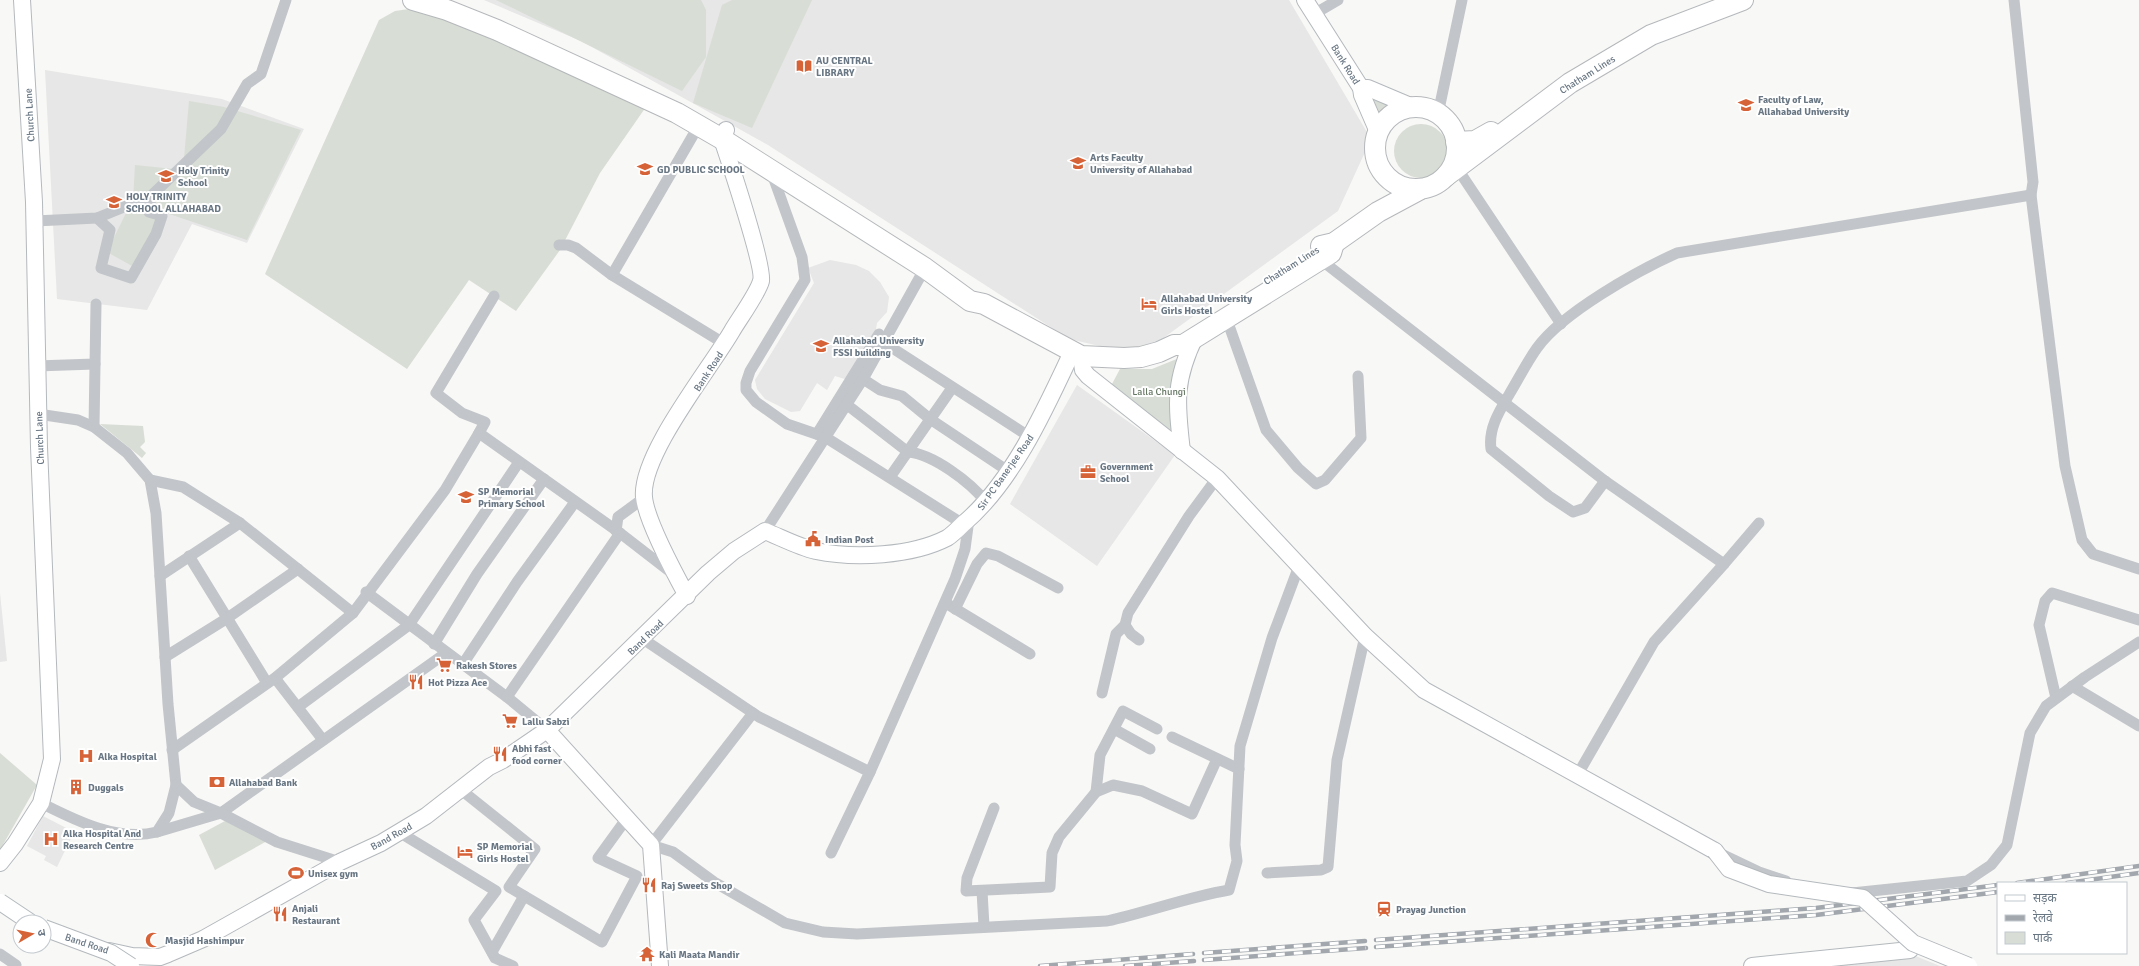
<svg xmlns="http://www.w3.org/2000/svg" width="2139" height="966" font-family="Signika,'Noto Sans Devanagari',sans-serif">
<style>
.built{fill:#e6e7e6}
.green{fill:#d8ddd5}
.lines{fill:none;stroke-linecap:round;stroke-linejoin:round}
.secondary-casing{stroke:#b4b9bd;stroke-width:18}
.highway-casing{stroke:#b5b8bb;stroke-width:22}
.street{stroke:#c2c5c9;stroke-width:11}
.secondary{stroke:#fff;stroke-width:16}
.highway{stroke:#fff;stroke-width:20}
.rail-casing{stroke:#a1a7ad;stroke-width:4.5}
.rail{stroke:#fff;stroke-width:3;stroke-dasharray:9;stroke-linecap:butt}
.secondary-bridge-casing{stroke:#b4b9bd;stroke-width:18;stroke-linecap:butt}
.secondary-bridge{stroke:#fff;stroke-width:16}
.labels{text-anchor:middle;stroke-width:4;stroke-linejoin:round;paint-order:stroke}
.poi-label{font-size:10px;font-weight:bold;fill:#697784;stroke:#fff;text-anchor:start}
.street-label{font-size:10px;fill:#697784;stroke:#fff}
.park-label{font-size:10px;fill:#667764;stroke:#fff}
</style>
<rect width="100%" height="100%" fill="#f8f8f6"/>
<g class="built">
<polygon points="484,0 1289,0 1371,139 1338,211 1162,339 1126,352 1069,339 768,145 581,41"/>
<polygon points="45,70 222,99 304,129 247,243 192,224 147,310 57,299"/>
<polygon points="830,260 856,265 869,271 880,282 889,297 887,312 877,323 875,335 848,380 835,376 827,390 817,383 800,411 791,412 765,399 757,389 755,380 814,283 808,268"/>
<polygon points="1077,385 1175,455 1097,566 1010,504"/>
<polygon points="0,593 7,661 0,662"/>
<polygon points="43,816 74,832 57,867 44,860 46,856 27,846"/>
<polygon points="1896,948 1940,966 1823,966"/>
</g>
<g class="green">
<polygon points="496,0 701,0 706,10 706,57 682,91"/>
<polygon points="732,0 812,0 752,128 693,103 722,5"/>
<polygon points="423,7 648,104 600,173 560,250 516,311 469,280 407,369 265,274 379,20 395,11"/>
<polygon points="1367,91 1401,107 1382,121"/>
<polygon points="189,101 224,107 301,130 247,240 133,202 135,165 183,170"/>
<circle cx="1421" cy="151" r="27"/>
<polygon points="129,207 158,221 134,267 107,252"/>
<polygon points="1189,354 1183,441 1112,384 1120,369 1152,369"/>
<polygon points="100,424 143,426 145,442 140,447 146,453 142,458"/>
<polygon points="0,753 37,785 0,850"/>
<polygon points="225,821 267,841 215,870 199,835"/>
</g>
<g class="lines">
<defs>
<g id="secondary">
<polyline points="1305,0 1361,88 1362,95 1378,132"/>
<polyline points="1361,88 1368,88 1413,107"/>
<polyline points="1081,356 1083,370 1088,376 1217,478 1365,636 1424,690 1715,851"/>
<path d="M 1182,451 C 1176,402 1174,380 1196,335"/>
<path d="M 687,596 C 675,574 646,520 644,497 C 640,455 710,369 732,331 C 739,319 758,293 761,281 C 765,268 729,160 722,139 L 726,130"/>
<polyline points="547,730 651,845 660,966"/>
<polyline points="0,863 15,844 41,803 52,759 39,447 34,202 22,0"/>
<path d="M 109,951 L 132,956 L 160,957 L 168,954 L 203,939 L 340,862 L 381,843 L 426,816 L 489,767 L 503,760 L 547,730 L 708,573 L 734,551 L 765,531 C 782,538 799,547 816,551 C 855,559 912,556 947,538 C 952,535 958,529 963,524 C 1012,483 1045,410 1072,352"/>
<polyline points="1752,966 1910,950"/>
</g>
<g id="highway">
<polyline points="413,0 447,10 497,30 677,113 722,139 925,268 970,301 984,304 1081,356 1124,358 1141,357 1159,352 1174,345 1183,345 1331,253 1334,243"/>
<circle cx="1416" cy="148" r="41"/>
<polyline points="1456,142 1475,141 1491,132"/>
<polyline points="1446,176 1570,83 1651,35 1743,0"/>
<polyline points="1321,246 1334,243 1378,212 1419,190"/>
</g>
</defs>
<use href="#secondary" class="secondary-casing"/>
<use href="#highway" class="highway-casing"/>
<g class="street">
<polyline points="2014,0 2033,182 2031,195 2065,466 2082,540 2093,554 2139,569"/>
<polyline points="1314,14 1338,0"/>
<polyline points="1438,114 1462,0"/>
<polyline points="1457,168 1561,324"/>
<polyline points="771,171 802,257 805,280 750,371 746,383 746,390 756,402 787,424 825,437 963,524"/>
<polyline points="97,218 110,230 101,268 131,278 156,234 162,216 149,212 151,196"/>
<polyline points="35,221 97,218 151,196 221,129 247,84 261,74 286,0"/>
<polyline points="559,245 568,245 576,248 612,275 725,344"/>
<polyline points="1321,260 1605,481 1724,564 1654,642 1578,774"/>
<polyline points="612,275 699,125"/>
<polyline points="494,296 436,393 462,413 485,422 479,433 620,533 673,574"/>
<polyline points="1226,317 1266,430 1298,468 1316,484 1325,480 1361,438 1358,376"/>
<polyline points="883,342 1030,437"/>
<polyline points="36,366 95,364"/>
<polyline points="863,379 880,390 902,396 930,419 1008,471"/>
<path d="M 846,404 L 908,452 C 933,454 970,482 986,502"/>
<path d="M 38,414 L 78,420 L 94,427 L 127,453 L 150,480 L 156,513 L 168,704 L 176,785 L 169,813 L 157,832 C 117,842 75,820 41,803"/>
<polyline points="94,427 96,304"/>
<polyline points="817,434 879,334"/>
<polyline points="890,477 952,388"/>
<polyline points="150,480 183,487 240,523 353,613"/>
<path d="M 1605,481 L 1585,508 L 1573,512 L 1549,496 L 1491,449 C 1488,428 1500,410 1510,393 C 1519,378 1527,362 1537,348 C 1562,313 1637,271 1677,253 L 2031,195"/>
<polyline points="616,531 618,517 644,498"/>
<polyline points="765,531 863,379 925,268"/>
<polyline points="189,556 267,683"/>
<polyline points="1724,564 1759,523"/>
<polyline points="160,576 240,523"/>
<polyline points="366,592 507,697 547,730"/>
<polyline points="949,605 1030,654"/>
<polyline points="955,609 977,564 986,553 998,556 1058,588"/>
<polyline points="643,639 759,717 870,772"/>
<polyline points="1139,640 1131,634 1125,625 1128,613 1189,516 1217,478"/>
<polyline points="434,644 477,574 544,479"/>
<polyline points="165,657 226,619 298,569"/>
<polyline points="463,664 517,582 575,502"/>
<polyline points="275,678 323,740"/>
<polyline points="2072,686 2139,726"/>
<polyline points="1102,693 1116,634 1125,625"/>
<polyline points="507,697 620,533"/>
<polyline points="2056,698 2039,625 2045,601 2052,593 2139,620"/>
<polyline points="298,707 409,625 519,462"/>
<path d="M 753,713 L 651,845 L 673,852 L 714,882 L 785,923 L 823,932 L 857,934 L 1107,921 C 1148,912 1188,897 1229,890 L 1237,861 L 1235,845 L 1240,746 L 1272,638 L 1299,566"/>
<polyline points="1114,729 1150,749"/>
<polyline points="1172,737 1239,769"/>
<polyline points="172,750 275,678 353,613 445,490 479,433"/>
<polyline points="176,785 194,802 221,813 446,653"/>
<polyline points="460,789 535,849 509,887 602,942 637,876 598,858 627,818"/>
<polyline points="1096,792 1100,755 1123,711 1157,729"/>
<polyline points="994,808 967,878 966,891 1050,887 1052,853 1059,837 1096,792 1113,785 1142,791 1192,814 1217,759"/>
<polyline points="157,832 221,813 277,842 340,862"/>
<polyline points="399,832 496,891 474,920 495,958 513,966"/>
<polyline points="1717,852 1759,872 1786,881"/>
<polyline points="831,853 870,772 955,579 965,549 969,519"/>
<polyline points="1267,873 1321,870 1328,867 1337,760 1365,636"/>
<polyline points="982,891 984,926"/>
<polyline points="1852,893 1967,881 1991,865 2007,845 2030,733 2046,706 2085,677 2139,642"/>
<polyline points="492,952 524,896"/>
<polyline points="0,954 16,965"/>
</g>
<use href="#secondary" class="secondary"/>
<use href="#highway" class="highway"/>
<defs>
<g id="rail">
<polyline points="2017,883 2139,866"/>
<polyline points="2067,883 2139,873"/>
<polyline points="1376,940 1816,908 1998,885"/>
<polyline points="1376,947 1816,915 1998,892"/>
<polyline points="1204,953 1365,941"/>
<polyline points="1204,960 1366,948"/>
<polyline points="1040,966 1193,954"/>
<polyline points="1125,966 1194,961"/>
</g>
</defs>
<use href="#rail" class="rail-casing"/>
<use href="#rail" class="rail"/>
<defs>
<g id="secondary-bridge">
<polyline points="1715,851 1729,869 1769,884 1863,898 1913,943 1969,966"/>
<polyline points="0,902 30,922"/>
<polyline points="44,928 111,953 131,966"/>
</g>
</defs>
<use href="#secondary-bridge" class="secondary-bridge-casing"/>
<use href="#secondary-bridge" class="secondary-bridge"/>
</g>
<defs>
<symbol id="library-bare" viewBox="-9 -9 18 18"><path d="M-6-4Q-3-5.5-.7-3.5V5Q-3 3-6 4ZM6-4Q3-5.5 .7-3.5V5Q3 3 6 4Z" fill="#d66238" stroke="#fff" stroke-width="2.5" paint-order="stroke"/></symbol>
<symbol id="university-bare" viewBox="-9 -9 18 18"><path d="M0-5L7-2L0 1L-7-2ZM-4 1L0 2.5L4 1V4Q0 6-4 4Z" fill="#d66238" stroke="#fff" stroke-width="2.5" paint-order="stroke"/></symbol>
<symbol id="school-bare" viewBox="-9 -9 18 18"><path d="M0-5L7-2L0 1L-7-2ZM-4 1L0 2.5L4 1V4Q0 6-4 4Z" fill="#d66238" stroke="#fff" stroke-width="2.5" paint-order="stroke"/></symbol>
<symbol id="hotel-bare" viewBox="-9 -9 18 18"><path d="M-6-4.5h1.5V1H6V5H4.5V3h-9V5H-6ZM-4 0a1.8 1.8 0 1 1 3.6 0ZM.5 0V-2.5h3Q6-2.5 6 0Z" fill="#d66238" stroke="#fff" stroke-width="2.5" paint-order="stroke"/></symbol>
<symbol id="office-bare" viewBox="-9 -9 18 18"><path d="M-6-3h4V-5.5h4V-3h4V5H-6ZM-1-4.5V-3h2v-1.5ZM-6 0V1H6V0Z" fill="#d66238" stroke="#fff" stroke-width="2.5" paint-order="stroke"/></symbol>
<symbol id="civic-bare" viewBox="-9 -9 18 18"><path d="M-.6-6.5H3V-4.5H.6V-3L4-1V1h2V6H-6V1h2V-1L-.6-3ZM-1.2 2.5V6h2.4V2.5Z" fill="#d66238" stroke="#fff" stroke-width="2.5" paint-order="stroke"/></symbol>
<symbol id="supermarket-bare" viewBox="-9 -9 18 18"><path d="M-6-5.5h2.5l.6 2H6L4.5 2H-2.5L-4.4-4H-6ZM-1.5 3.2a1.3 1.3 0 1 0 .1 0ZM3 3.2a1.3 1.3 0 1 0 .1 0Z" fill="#d66238" stroke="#fff" stroke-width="2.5" paint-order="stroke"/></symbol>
<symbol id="restaurant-bare" viewBox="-9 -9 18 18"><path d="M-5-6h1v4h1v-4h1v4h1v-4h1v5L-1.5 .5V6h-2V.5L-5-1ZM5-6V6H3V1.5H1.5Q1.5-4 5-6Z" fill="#d66238" stroke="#fff" stroke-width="2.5" paint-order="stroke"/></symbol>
<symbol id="hospital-bare" viewBox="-9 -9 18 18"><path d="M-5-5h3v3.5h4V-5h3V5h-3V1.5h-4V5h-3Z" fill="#d66238" stroke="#fff" stroke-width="2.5" paint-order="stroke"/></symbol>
<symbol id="bank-bare" viewBox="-9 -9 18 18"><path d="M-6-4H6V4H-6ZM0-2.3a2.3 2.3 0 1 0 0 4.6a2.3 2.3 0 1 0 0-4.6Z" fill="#d66238" stroke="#fff" stroke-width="2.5" paint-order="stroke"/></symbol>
<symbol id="building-bare" viewBox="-9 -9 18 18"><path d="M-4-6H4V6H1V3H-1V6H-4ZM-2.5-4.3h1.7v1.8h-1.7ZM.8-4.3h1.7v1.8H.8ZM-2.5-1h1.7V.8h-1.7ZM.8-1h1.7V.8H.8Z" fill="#d66238" stroke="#fff" stroke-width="2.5" paint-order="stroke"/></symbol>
<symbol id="stadium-bare" viewBox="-9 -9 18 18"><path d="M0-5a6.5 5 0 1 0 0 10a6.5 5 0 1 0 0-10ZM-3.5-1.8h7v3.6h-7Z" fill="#d66238" stroke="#fff" stroke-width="2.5" paint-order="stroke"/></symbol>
<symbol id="station-bare" viewBox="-9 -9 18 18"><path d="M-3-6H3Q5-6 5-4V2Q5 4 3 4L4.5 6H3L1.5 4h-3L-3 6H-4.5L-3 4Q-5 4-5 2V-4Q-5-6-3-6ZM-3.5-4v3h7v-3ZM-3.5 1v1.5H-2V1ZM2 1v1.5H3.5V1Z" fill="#d66238" stroke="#fff" stroke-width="2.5" paint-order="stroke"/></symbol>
<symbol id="mosque-bare" viewBox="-9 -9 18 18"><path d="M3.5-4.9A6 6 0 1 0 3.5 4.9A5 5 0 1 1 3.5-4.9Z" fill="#d66238" stroke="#fff" stroke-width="2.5" paint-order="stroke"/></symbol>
<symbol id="temple-bare" viewBox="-9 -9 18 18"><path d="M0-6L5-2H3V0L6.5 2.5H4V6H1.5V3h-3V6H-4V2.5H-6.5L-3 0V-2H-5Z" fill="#d66238" stroke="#fff" stroke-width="2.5" paint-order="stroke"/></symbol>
</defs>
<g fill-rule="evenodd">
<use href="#library-bare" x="793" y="55" width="22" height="22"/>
<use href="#university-bare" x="1735" y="94" width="22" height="22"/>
<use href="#university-bare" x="1067" y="152" width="22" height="22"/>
<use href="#school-bare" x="634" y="158" width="22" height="22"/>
<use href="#school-bare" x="155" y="165" width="22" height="22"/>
<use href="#school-bare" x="103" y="191" width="22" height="22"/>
<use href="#hotel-bare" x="1138" y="293" width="22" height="22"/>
<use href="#university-bare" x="810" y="335" width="22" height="22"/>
<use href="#office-bare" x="1077" y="461" width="22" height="22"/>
<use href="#school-bare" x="455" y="486" width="22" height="22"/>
<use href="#civic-bare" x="802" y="528" width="22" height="22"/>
<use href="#supermarket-bare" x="433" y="654" width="22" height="22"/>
<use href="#restaurant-bare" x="405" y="671" width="22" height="22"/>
<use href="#supermarket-bare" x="499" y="710" width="22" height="22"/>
<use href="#restaurant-bare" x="489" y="743" width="22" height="22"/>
<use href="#hospital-bare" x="75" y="745" width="22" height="22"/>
<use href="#bank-bare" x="206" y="771" width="22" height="22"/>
<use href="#building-bare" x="65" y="776" width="22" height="22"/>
<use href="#hospital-bare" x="40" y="828" width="22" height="22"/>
<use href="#hotel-bare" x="454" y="841" width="22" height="22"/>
<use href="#stadium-bare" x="285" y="862" width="22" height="22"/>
<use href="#restaurant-bare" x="638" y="874" width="22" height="22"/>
<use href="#station-bare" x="1373" y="898" width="22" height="22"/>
<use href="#restaurant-bare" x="269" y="903" width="22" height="22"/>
<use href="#mosque-bare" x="142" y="929" width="22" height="22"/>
<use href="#temple-bare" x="636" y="943" width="22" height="22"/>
</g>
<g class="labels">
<g class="poi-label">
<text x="816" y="64">AU CENTRAL<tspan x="816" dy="12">LIBRARY</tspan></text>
<text x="1758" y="103">Faculty of Law,<tspan x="1758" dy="12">Allahabad University</tspan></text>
<text x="1090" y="161">Arts Faculty<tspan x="1090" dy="12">University of Allahabad</tspan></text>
<text x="657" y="173">GD PUBLIC SCHOOL</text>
<text x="178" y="174">Holy Trinity<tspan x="178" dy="12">School</tspan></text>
<text x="126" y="200">HOLY TRINITY<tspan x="126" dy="12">SCHOOL ALLAHABAD</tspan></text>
<text x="1161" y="302">Allahabad University<tspan x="1161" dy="12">Girls Hostel</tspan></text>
<text x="833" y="344">Allahabad University<tspan x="833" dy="12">FSSI building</tspan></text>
<text x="1100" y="470">Government<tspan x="1100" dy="12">School</tspan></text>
<text x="478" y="495">SP Memorial<tspan x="478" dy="12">Primary School</tspan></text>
<text x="825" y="543">Indian Post</text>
<text x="456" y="669">Rakesh Stores</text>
<text x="428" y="686">Hot Pizza Ace</text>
<text x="522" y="725">Lallu Sabzi</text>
<text x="512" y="752">Abhi fast<tspan x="512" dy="12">food corner</tspan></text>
<text x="98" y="760">Alka Hospital</text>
<text x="229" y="786">Allahabad Bank</text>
<text x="88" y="791">Duggals</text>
<text x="63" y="837">Alka Hospital And<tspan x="63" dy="12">Research Centre</tspan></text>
<text x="477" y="850">SP Memorial<tspan x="477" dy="12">Girls Hostel</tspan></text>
<text x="308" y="877">Unisex gym</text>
<text x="661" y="889">Raj Sweets Shop</text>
<text x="292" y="912">Anjali<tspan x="292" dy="12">Restaurant</tspan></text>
<text x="1396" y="913">Prayag Junction</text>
<text x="165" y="944">Masjid Hashimpur</text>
<text x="659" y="958">Kali Maata Mandir</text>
</g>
<g class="street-label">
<text transform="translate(1346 64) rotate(58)" y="4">Bank Road</text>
<text transform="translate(1587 74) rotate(-32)" y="4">Chatham Lines</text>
<text transform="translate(29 115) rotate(-93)" y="4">Church Lane</text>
<text transform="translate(1291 265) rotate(-32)" y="4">Chatham Lines</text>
<text transform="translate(708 371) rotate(-57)" y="4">Bank Road</text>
<text transform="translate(39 438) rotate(-92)" y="4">Church Lane</text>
<text transform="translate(1005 472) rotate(-55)" y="4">Sir PC Banerjee Road</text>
<text transform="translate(645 637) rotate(-44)" y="4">Band Road</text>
<text transform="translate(391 836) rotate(-29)" y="4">Band Road</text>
<text transform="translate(87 943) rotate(18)" y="4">Band Road</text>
</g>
<g class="park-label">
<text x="1159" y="395">Lalla Chungi</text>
</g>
</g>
<rect x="1997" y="882" width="130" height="72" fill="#ffffff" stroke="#c3c9ce"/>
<rect x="2005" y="895" width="20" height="6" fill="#ffffff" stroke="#c3c9ce"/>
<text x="2033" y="902" font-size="12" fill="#697784">सड़क</text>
<rect x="2005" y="915" width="20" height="6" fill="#a1a7ad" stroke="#c3c9ce"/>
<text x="2033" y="922" font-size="12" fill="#697784">रेलवे</text>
<rect x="2005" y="932" width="20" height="12" fill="#d8ddd5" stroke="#c3c9ce"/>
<text x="2033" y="942" font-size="12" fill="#697784">पार्क</text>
<g transform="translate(32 934) rotate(81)"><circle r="19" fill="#ffffff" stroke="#c3c9ce"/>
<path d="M0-3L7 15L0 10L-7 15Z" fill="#d66238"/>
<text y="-6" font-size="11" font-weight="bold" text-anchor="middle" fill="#697784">उ</text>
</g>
</svg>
